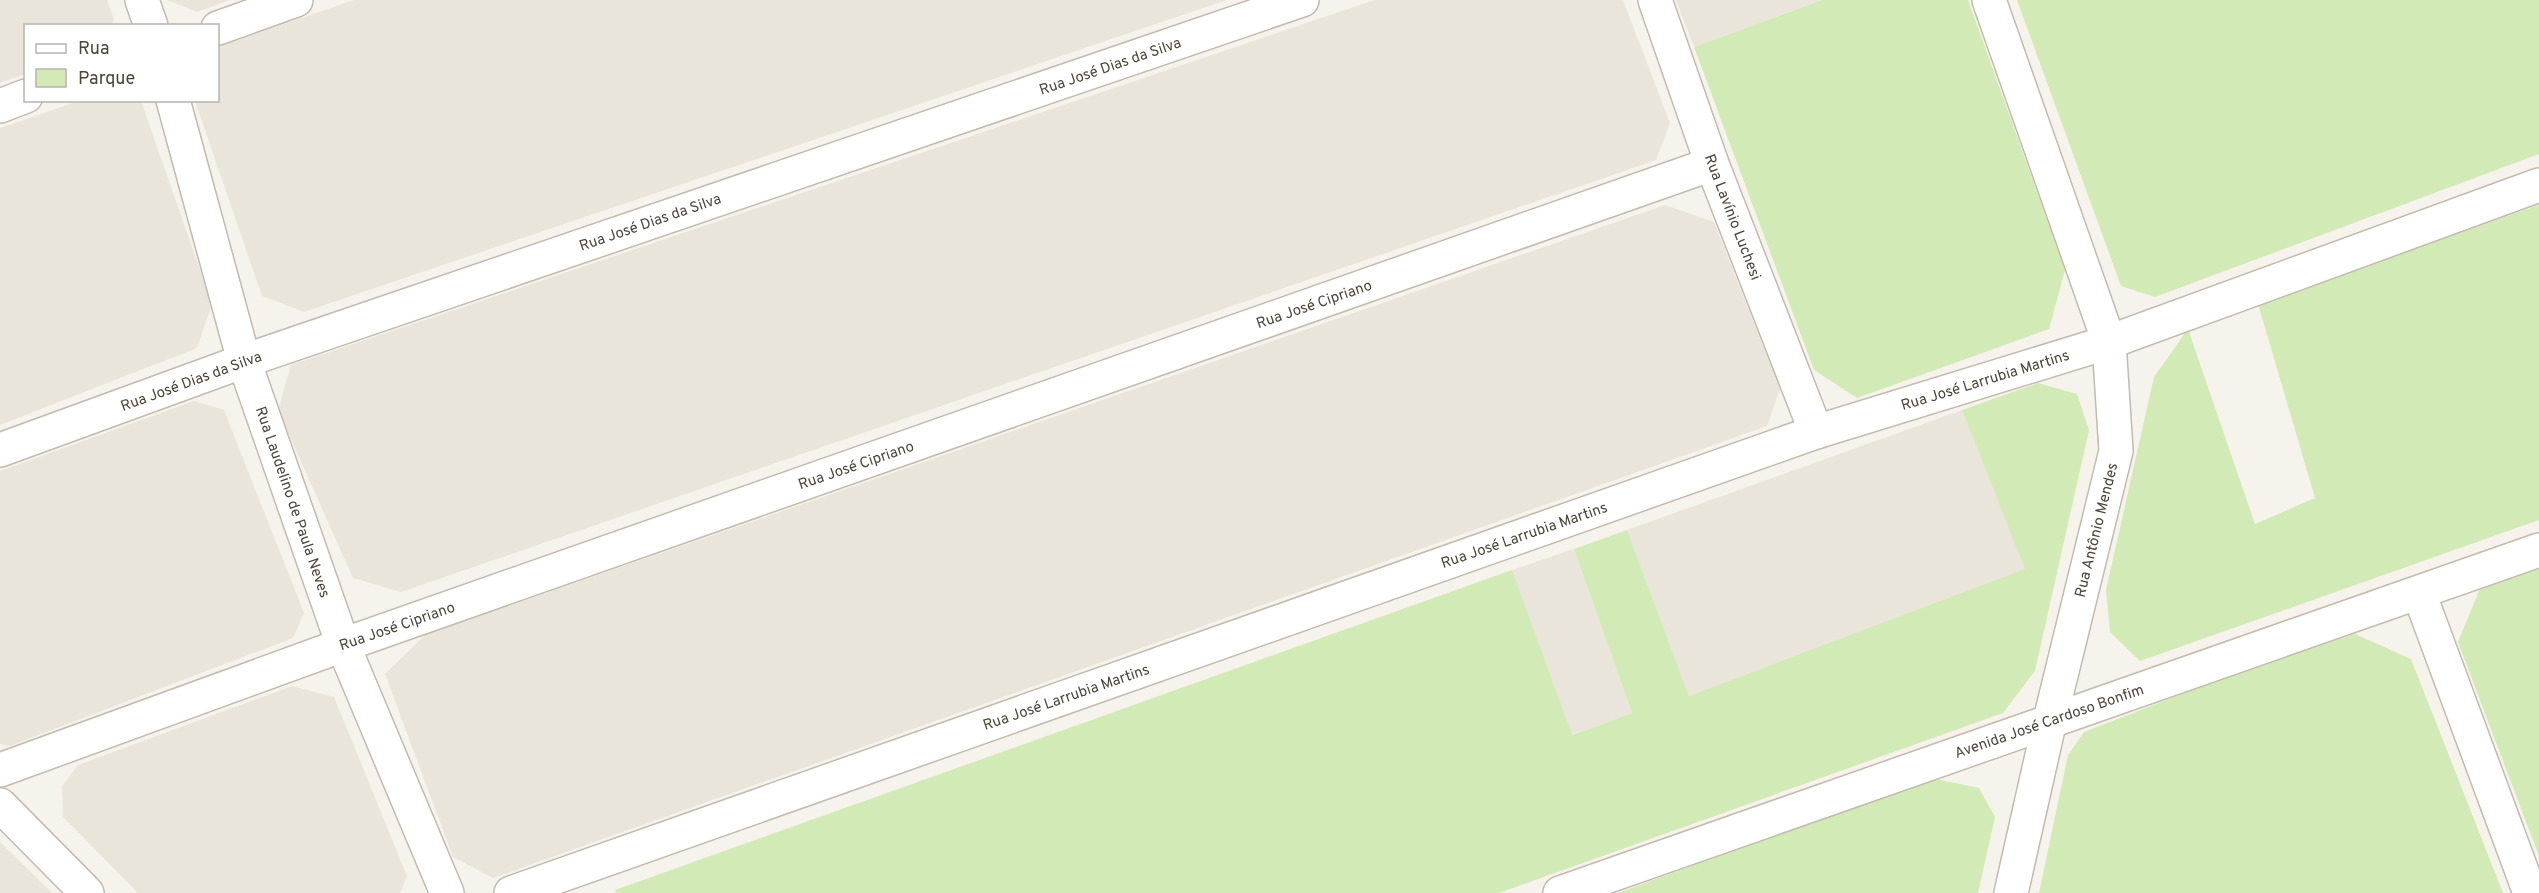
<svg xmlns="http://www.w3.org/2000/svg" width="2539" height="893" font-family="Overpass,sans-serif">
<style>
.residential{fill:#eae5da}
.green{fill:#d2eab5}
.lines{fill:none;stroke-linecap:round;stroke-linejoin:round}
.minor-casing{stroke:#c2bbae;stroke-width:36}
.minor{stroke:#fff;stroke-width:33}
.labels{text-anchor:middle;stroke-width:4.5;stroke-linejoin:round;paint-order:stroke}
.street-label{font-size:15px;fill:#4b4439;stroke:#fff}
</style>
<rect width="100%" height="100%" fill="#f6f3ec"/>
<g class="residential">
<polygon points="0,0 107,0 114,20 111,25 26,26 25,74 0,83"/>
<polygon points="167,0 230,0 197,12"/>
<polygon points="354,0 1227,0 304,312 262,296 195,101 218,100 218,47"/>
<polygon points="1375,0 1623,0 1670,123 1656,160 401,592 353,578 278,410 291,365"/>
<polygon points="1676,0 1822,0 1694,47"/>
<polygon points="79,101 141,101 212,304 197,348 0,425 0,128"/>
<polygon points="1665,205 1714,222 1780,389 1767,426 493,878 453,857 385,674 425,635"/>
<polygon points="194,401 224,410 304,613 293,638 10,746 0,744 0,471"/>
<polygon points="1962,410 2026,569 1689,696 1627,530"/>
<polygon points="1574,549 1632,713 1571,735 1512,570"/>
<polygon points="292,686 334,697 407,876 400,893 138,893 63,817 62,786 78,765"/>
<polygon points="0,842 52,893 0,893"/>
</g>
<g class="green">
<polygon points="1822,0 1968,0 2065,270 2049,329 1857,398 1814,370 1694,47"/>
<polygon points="2017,0 2539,0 2539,154 2155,297 2121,286"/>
<polygon points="2539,205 2539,520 2140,661 2110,632 2106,590 2154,377 2188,329 2255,524 2315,498 2258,304"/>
<polygon points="2038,383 2077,394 2089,430 2035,671 2003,713 1499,893 616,893 615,890 1512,570 1572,735 1632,713 1574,549 1627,530 1689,696 2025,569 1962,410"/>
<polygon points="2539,567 2539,856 2458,642 2481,586"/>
<polygon points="2355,634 2411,659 2503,893 2039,893 2068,755 2084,732 2203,686"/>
<polygon points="1931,778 1979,788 1995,817 1978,893 1618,893"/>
</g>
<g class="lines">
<defs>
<g id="minor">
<polyline points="142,0 151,26"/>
<polyline points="1655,0 1712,164 1816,432"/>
<polyline points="1989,0 2109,342 2116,451 2050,720 2011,893"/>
<polyline points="218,28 296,0"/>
<polyline points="173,100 244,361 343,645 447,893"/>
<polyline points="0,106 26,96"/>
<polyline points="0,450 244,361 1302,0"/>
<polyline points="2419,593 2530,893"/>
<polyline points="0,770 343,645 1712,164"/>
<polyline points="0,805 87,893"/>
<polyline points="511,893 1816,432 2109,342 2539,185"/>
<polyline points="1560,893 2539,550"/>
</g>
</defs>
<use href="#minor" class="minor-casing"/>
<use href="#minor" class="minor"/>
</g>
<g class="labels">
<g class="street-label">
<text transform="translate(1110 66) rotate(-19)" y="5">Rua José Dias da Silva</text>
<text transform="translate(1733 217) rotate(69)" y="5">Rua Lavínio Luchesi</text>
<text transform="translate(650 222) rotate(-19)" y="5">Rua José Dias da Silva</text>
<text transform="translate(1314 304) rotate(-19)" y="5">Rua José Cipriano</text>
<text transform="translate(1985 380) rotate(-17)" y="5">Rua José Larrubia Martins</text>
<text transform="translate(191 381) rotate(-20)" y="5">Rua José Dias da Silva</text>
<text transform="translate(856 465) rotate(-19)" y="5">Rua José Cipriano</text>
<text transform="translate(293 502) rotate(71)" y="5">Rua Laudelino de Paula Neves</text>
<text transform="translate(2096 530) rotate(-76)" y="5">Rua Antônio Mendes</text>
<text transform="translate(1524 535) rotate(-19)" y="5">Rua José Larrubia Martins</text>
<text transform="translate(397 626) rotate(-19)" y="5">Rua José Cipriano</text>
<text transform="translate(1066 697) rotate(-19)" y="5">Rua José Larrubia Martins</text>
<text transform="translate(2049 721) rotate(-19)" y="5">Avenida José Cardoso Bonfim</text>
</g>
</g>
<rect x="24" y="24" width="195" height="78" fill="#ffffff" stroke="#b7b4b0" stroke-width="1.5"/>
<rect x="36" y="44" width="30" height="9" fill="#ffffff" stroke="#b7b4b0" stroke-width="1.5"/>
<text x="78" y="54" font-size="18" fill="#4b4439">Rua</text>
<rect x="36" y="69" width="30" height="18" fill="#d2eab5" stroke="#b7b4b0" stroke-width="1.5"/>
<text x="78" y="84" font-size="18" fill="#4b4439">Parque</text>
</svg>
